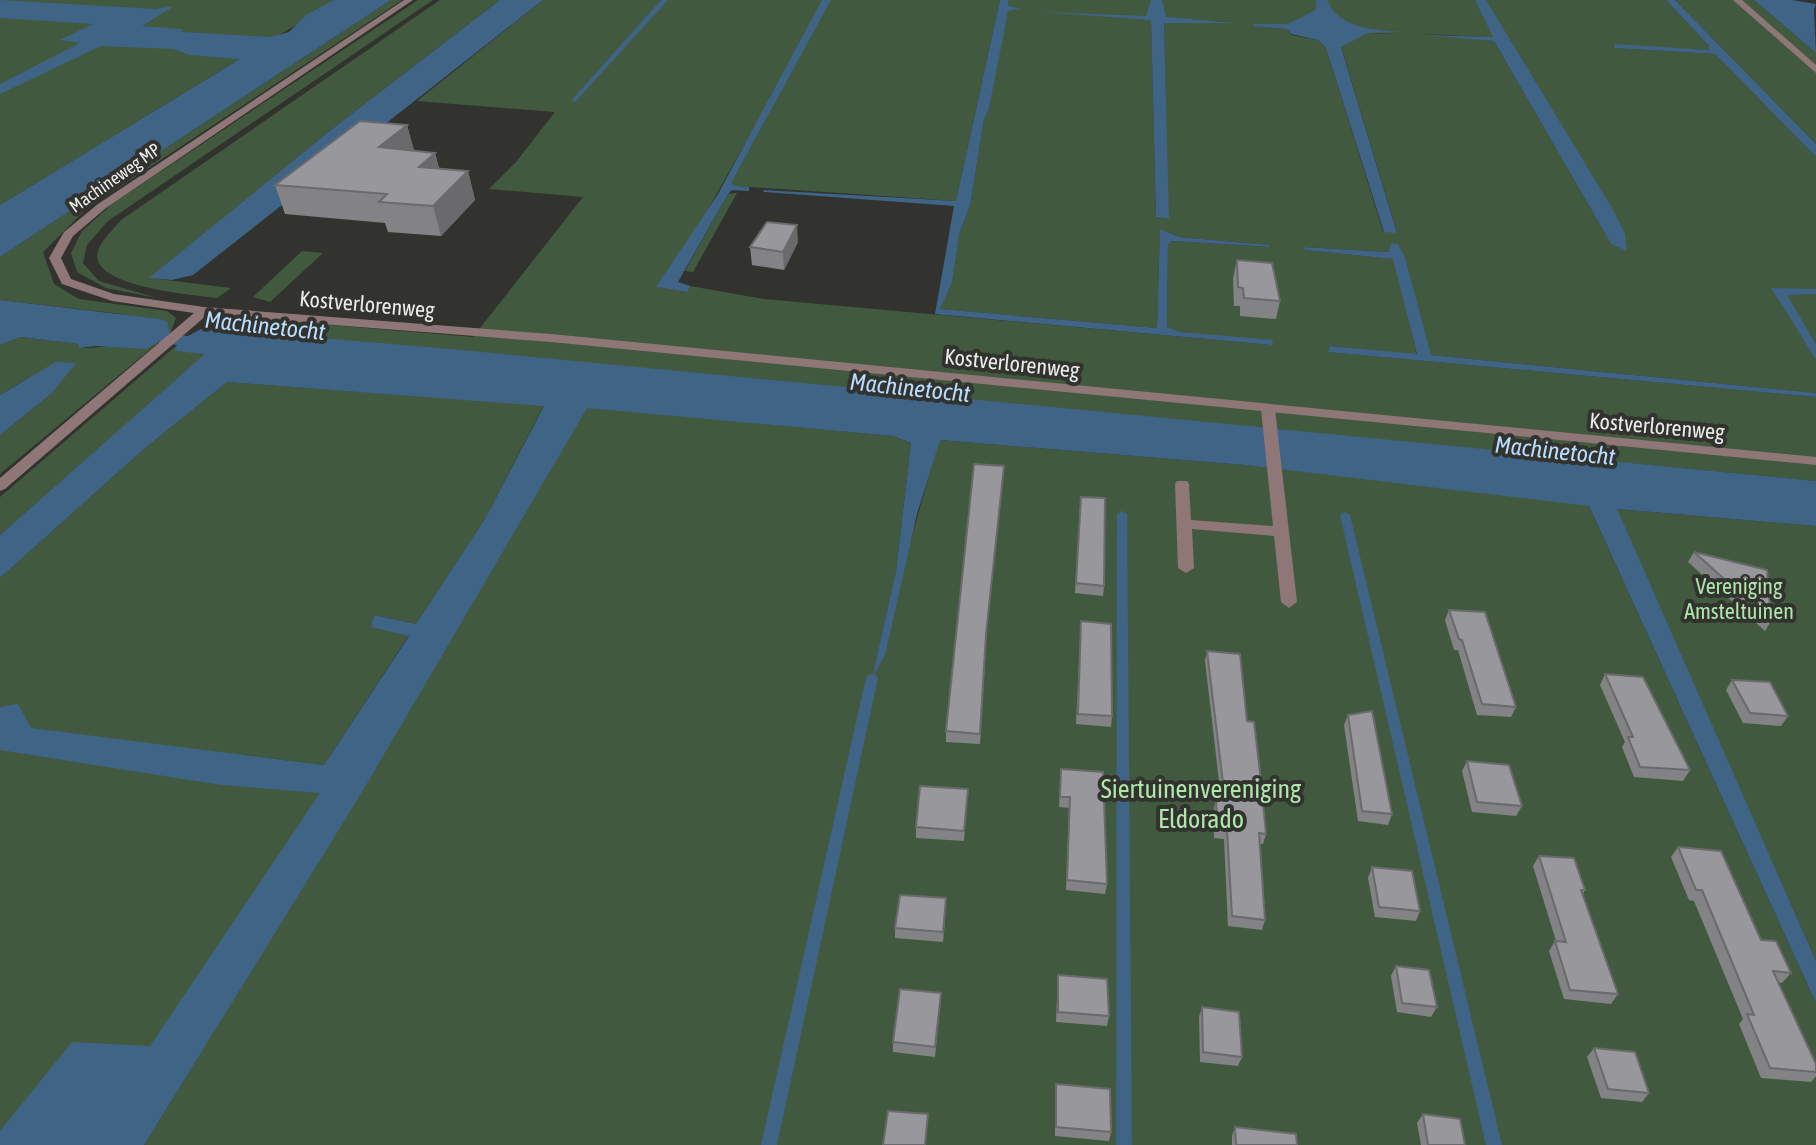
<svg xmlns="http://www.w3.org/2000/svg" width="1816" height="1145" font-family="'Asap Condensed',sans-serif">
<style>
.green{fill:#415a3f;fill-rule:evenodd}
.water{fill:#3f6486}
.lines{fill:none;stroke-linecap:round;stroke-linejoin:round}
.stream{fill:#3f6486;fill-rule:evenodd}
.service{fill:#8f7677;fill-rule:evenodd}
.minor{fill:#8f7677;fill-rule:evenodd}
.wall{fill:#838285}
.shaded-wall{fill:#6a6a6c}
.building{fill:#98979b;stroke:#6a6a6c;stroke-width:2}
.labels{text-anchor:middle;stroke-width:8;stroke-linejoin:round;paint-order:stroke}
.far-street-label{font-size:18px;fill:#ebebe8;stroke:#32322e}
.street-label{font-size:22px;fill:#ebebe8;stroke:#32322e}
.park-label{font-size:22px;fill:#aee6ab;stroke:#32322e}
.water-label{font-size:24px;font-style:italic;fill:#b9ddfe;stroke:#32322e}
.near-park-label{font-size:26px;fill:#aee6ab;stroke:#32322e}
</style>
<rect width="100%" height="100%" fill="#32322e"/>
<g class="green">
<polygon points="0,0 337,0 0,205"/>
<polygon points="391,0 402,0 85,210 43,252 54,284 79,299 167,311 176,318 170,334 167,324 121,314 0,300 0,257"/>
<polygon points="418,0 433,0 108,221 87,245 83,263 99,281 157,298 106,288 77,272 71,253 82,231 112,204"/>
<path d="M 440,0 L 500,0 L 332,129 L 150,278 L 231,288 L 217,298 C 195,295 87,287 98,251 C 101,240 114,229 121,220 Z"/>
<path d="M 543,0 L 1000,0 L 956,201 L 735,186 L 730,183 L 767,117 L 760,117 L 698,227 L 657,287 L 686,292 L 690,286 L 764,299 L 1272,345 L 1180,332 L 1167,328 L 1168,245 L 1172,241 L 1269,247 L 1269,245 L 1179,237 L 1160,229 L 1157,328 L 940,309 L 959,234 L 970,206 L 984,119 L 989,109 L 1009,0 L 1666,0 L 1709,46 L 1709,50 L 1615,48 L 1715,54 L 1816,157 L 1816,289 L 1772,289 L 1816,360 L 1816,393 L 1430,355 L 1405,257 L 1389,252 L 1304,247 L 1305,250 L 1394,259 L 1417,355 L 1331,346 L 1329,352 L 1816,397 L 1816,481 L 227,330 L 237,317 L 473,337 L 583,197 L 489,189 L 516,162 L 555,112 L 417,101 ZM 1151,20 L 1232,22 L 1164,23 L 1168,219 L 1156,217 ZM 1253,26 L 1401,34 L 1368,33 L 1341,46 L 1397,232 L 1383,231 L 1326,48 L 1318,40 L 1291,35 L 1287,29 ZM 1424,34 L 1509,38 L 1626,250 L 1611,244 L 1494,41 Z"/>
<polygon points="1675,0 1754,0 1816,53 1816,144"/>
<polygon points="737,193 693,272 685,271 728,194"/>
<polygon points="302,251 323,253 270,302 253,297"/>
<polygon points="1786,294 1816,294 1816,344"/>
<polygon points="19,337 80,344 78,347 87,348 159,342 0,474 0,435 51,394 25,380 0,395 0,345"/>
<polygon points="177,345 206,354 0,535 0,497"/>
<polygon points="227,382 544,405 486,517 416,624 374,615 372,627 409,635 324,765 245,755 208,781 221,785 361,792 400,713 586,407 893,436 911,443 896,571 873,675 939,440 1245,465 1588,504 1816,1003 1816,1145 144,1145 345,817 124,1145 0,1145 0,578 144,449"/>
<polygon points="1616,509 1816,526 1816,961"/>
</g>
<g class="water">
<polygon points="0,0 156,9 174,6 142,26 182,29 182,32 271,37 289,32 306,15 334,0 391,0 0,257 0,205 240,59 189,55 174,49 101,46 0,94 0,84 80,43 60,40 93,24 0,18"/>
<polygon points="500,0 543,0 193,275 172,280 149,278 332,129"/>
<polygon points="661,0 668,0 575,102 571,101"/>
<polygon points="822,0 831,0 731,183 735,186 749,187 749,191 732,190 728,194 678,282 690,286 687,292 656,287 718,194"/>
<polygon points="1000,0 1009,0 1008,6 1021,9 1008,11 989,109 984,119 970,206 959,234 952,282 940,309 1157,328 1160,229 1179,237 1269,245 1270,247 1172,241 1168,245 1167,327 1180,332 1273,340 1272,345 935,314 954,206 764,192 763,190 956,201"/>
<polygon points="1151,0 1162,0 1166,17 1235,23 1164,23 1169,219 1156,217 1151,20 1041,12 1146,16"/>
<path d="M 1316,0 L 1327,0 C 1339,29 1375,30 1402,32 L 1368,33 L 1341,47 L 1397,233 L 1384,232 L 1326,48 L 1318,40 L 1291,34 L 1287,29 L 1253,26 L 1253,24 L 1288,24 L 1316,10 Z"/>
<polygon points="1475,0 1486,0 1615,213 1625,234 1627,251 1611,244 1494,41 1424,35 1493,37"/>
<polygon points="1666,0 1675,0 1816,144 1816,157 1715,54 1615,48 1614,44 1709,50 1709,46"/>
<polygon points="1754,0 1792,0 1816,4 1814,9 1816,53"/>
<polygon points="1392,243 1398,244 1405,257 1431,355 1816,393 1816,397 1328,352 1330,346 1417,354 1393,259 1305,250 1303,247 1388,252"/>
<polygon points="1771,288 1816,289 1816,294 1787,295 1816,344 1816,360"/>
<polygon points="0,300 160,319 167,322 170,334 188,336 203,328 462,350 1816,481 1816,526 1617,509 1816,961 1816,1003 1589,506 1245,465 940,440 917,514 885,655 872,678 896,571 911,443 893,436 587,408 362,792 144,1145 0,1145 0,1131 72,1042 150,1046 320,793 221,785 0,750 0,707 18,704 31,728 324,765 409,636 371,627 374,615 416,624 486,517 544,406 227,382 144,449 0,578 0,535 205,354 175,351 177,345 159,342 145,349 96,346 78,348 79,344 20,337 0,345"/>
<polygon points="56,362 76,363 51,394 0,435 0,395"/>
</g>
<g class="lines">
<g class="stream">
<polygon points="1122,511 1127,514 1132,1145 1116,1145 1117,514"/>
<polygon points="1345,512 1350,515 1502,1145 1486,1145 1340,515"/>
<polygon points="872,674 876,675 878,678 777,1145 761,1145 866,678 868,675"/>
</g>
<polygon class="service" points="1268,405 1275,409 1297,602 1289,608 1281,602 1274,536 1192,529 1194,568 1186,573 1178,568 1175,484 1177,481 1187,481 1189,484 1191,520 1273,526 1261,409"/>
<g class="minor">
<polygon points="404,0 413,0 106,208 73,236 61,258 71,279 114,294 204,307 551,334 1816,457 1816,465 551,342 207,315 5,489 0,491 0,478 194,313 112,301 62,284 49,258 64,232 98,204"/>
<polygon points="1733,0 1742,0 1816,65 1816,73"/>
</g>
</g>
<g class="wall">
<polygon points="407,125 414,151 435,153 439,168 468,171 475,200 441,236 388,232 385,223 285,214 275,185"/>
<polygon points="798,242 784,270 752,265 750,247"/>
<polygon points="1237,260 1280,301 1276,319 1240,316 1240,306 1234,306 1233,278"/>
<polygon points="1080,507 1104,586 1103,596 1075,593"/>
<polygon points="1694,552 1771,621 1765,631 1688,562"/>
<polygon points="1449,610 1516,707 1511,717 1477,715 1458,650 1454,650 1445,620"/>
<polygon points="1081,621 1112,716 1111,727 1076,724"/>
<polygon points="986,644 980,744 946,742 946,731"/>
<polygon points="1207,651 1247,721 1266,834 1263,844 1260,844 1265,920 1262,930 1228,926 1224,839 1214,838 1214,808 1216,798 1221,798 1205,661"/>
<polygon points="1605,674 1690,770 1683,781 1634,777 1622,747 1625,742 1600,685"/>
<polygon points="1732,680 1788,716 1781,726 1743,723 1726,690"/>
<polygon points="1348,715 1392,814 1388,825 1358,821 1344,725"/>
<polygon points="1467,761 1522,806 1516,816 1472,812 1462,771"/>
<polygon points="1061,769 1107,884 1105,894 1066,890 1069,808 1059,807"/>
<polygon points="968,789 964,841 916,838 916,827"/>
<polygon points="1678,847 1791,973 1782,983 1778,982 1816,1064 1816,1076 1811,1082 1761,1078 1739,1024 1743,1019 1694,901 1689,900 1671,857"/>
<polygon points="1539,856 1585,890 1582,895 1618,994 1611,1004 1564,999 1549,951 1555,941 1556,941 1533,866"/>
<polygon points="1372,867 1420,911 1416,921 1375,917 1368,878"/>
<polygon points="946,908 943,942 895,938 895,928"/>
<polygon points="1396,966 1437,1007 1431,1017 1397,1012 1391,976"/>
<polygon points="1058,975 1109,1016 1107,1026 1056,1022"/>
<polygon points="941,993 935,1057 893,1052 893,1042"/>
<polygon points="1202,1007 1242,1057 1238,1066 1200,1062 1199,1017"/>
<polygon points="1594,1048 1649,1093 1642,1102 1601,1098 1587,1057"/>
<polygon points="1056,1084 1111,1132 1109,1141 1055,1136 1055,1093"/>
<polygon points="1423,1114 1465,1145 1421,1145 1417,1123"/>
<polygon points="1235,1127 1297,1145 1232,1145 1232,1136"/>
</g>
<g class="shaded-wall">
<polygon points="407,125 415,154 379,147"/>
<polygon points="435,153 442,181 419,167"/>
<polygon points="468,171 475,200 441,236 433,206"/>
<polygon points="797,225 798,242 784,270 783,252"/>
</g>
<g class="building">
<polygon points="360,121 407,125 379,147 435,153 419,167 468,171 433,206 379,202 387,194 275,185"/>
<polygon points="767,222 797,225 783,252 750,247"/>
<polygon points="1237,260 1272,263 1280,301 1244,298 1243,288 1238,287"/>
<polygon points="974,464 1004,466 986,634 980,734 946,731"/>
<polygon points="1081,497 1105,498 1104,586 1076,583"/>
<polygon points="1694,552 1767,570 1771,621"/>
<polygon points="1449,610 1485,612 1516,707 1482,704 1462,640 1459,639"/>
<polygon points="1081,621 1111,624 1112,716 1078,714"/>
<polygon points="1207,651 1240,654 1247,721 1254,722 1261,781 1266,834 1259,833 1265,920 1232,916 1227,829 1217,828 1216,798 1225,799"/>
<polygon points="1605,674 1643,677 1690,770 1640,767 1628,737 1633,737"/>
<polygon points="1732,680 1770,682 1788,716 1750,713"/>
<polygon points="1372,711 1392,814 1362,811 1348,715"/>
<polygon points="1467,761 1509,765 1522,806 1477,802"/>
<polygon points="1061,769 1103,772 1107,884 1067,880 1070,797 1060,797"/>
<polygon points="920,786 968,789 964,831 916,827"/>
<polygon points="1678,847 1721,851 1761,940 1776,941 1791,973 1773,971 1816,1064 1816,1072 1770,1068 1747,1014 1754,1015 1702,890 1696,890"/>
<polygon points="1539,856 1574,858 1585,890 1581,890 1618,994 1570,990 1555,941 1566,942"/>
<polygon points="1372,867 1412,871 1420,911 1379,907"/>
<polygon points="900,895 946,898 943,932 895,928"/>
<polygon points="1396,966 1429,970 1437,1007 1402,1003"/>
<polygon points="1058,975 1107,979 1109,1016 1058,1012"/>
<polygon points="900,989 941,993 935,1047 893,1042"/>
<polygon points="1202,1007 1239,1012 1242,1057 1203,1052"/>
<polygon points="1594,1048 1635,1052 1649,1093 1608,1089"/>
<polygon points="1056,1084 1110,1089 1111,1132 1056,1127"/>
<polygon points="888,1111 928,1114 925,1145 883,1145"/>
<polygon points="1423,1114 1460,1119 1465,1145 1428,1145"/>
<polygon points="1235,1127 1296,1134 1297,1145 1236,1145"/>
</g>
<g class="labels">
<g class="far-street-label">
<text transform="translate(115 178) rotate(-35)" y="6">Machineweg MP</text>
</g>
<g class="street-label">
<text transform="translate(367 304) rotate(5)" y="8">Kostverlorenweg</text>
<text transform="translate(1012 363) rotate(6)" y="8">Kostverlorenweg</text>
<text transform="translate(1657 426) rotate(5)" y="8">Kostverlorenweg</text>
</g>
<g class="park-label">
<text x="1739" y="594">Vereniging<tspan x="1739" dy="25">Amsteltuinen</tspan></text>
</g>
<g class="water-label">
<text transform="translate(265 326) rotate(6)" y="8">Machinetocht</text>
<text transform="translate(910 388) rotate(6)" y="8">Machinetocht</text>
<text transform="translate(1555 451) rotate(6)" y="8">Machinetocht</text>
</g>
<g class="near-park-label">
<text x="1201" y="798">Siertuinenvereniging<tspan x="1201" dy="30">Eldorado</tspan></text>
</g>
</g>
</svg>
